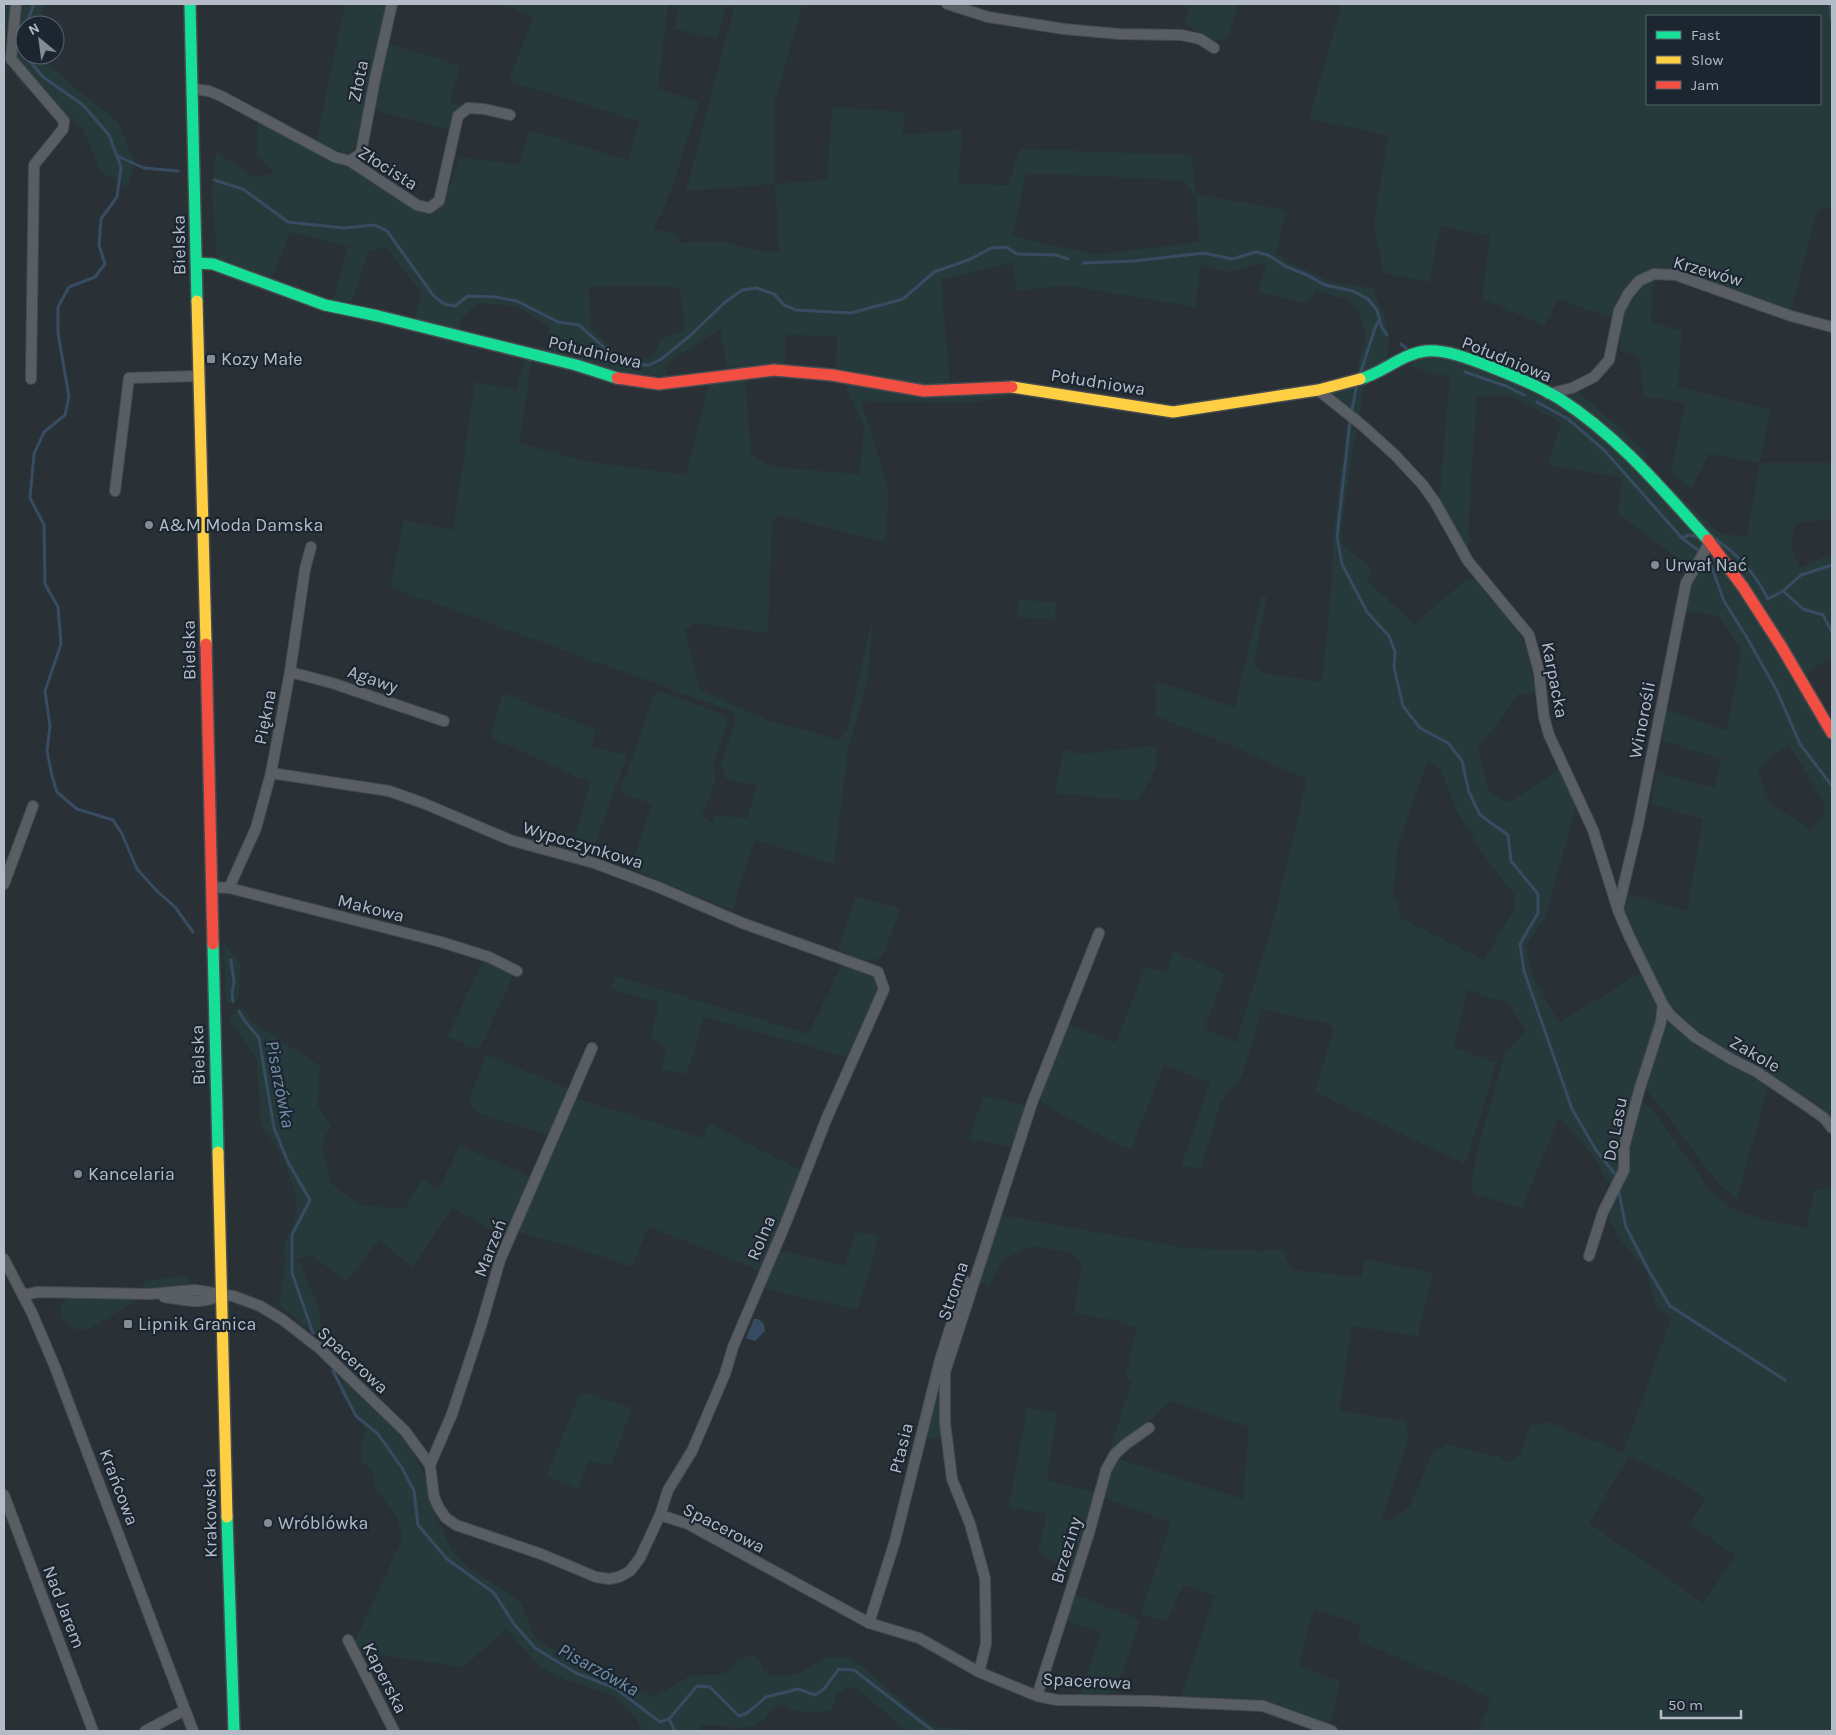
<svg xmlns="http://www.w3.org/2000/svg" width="1836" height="1735" font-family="Karla,sans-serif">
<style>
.green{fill:#263a3c;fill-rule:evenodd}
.water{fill:#384c61}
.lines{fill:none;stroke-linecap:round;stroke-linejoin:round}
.stream{stroke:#384c61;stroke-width:3}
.street-casing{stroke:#474c51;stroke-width:12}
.fast-casing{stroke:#474c51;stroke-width:14}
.slow-casing{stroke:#474c51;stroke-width:14}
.jam-casing{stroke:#474c51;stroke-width:14}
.street{stroke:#595e64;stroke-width:10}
.fast{stroke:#16e098;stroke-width:11}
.slow{stroke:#ffcf43;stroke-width:11}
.jam{stroke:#f24e42;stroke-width:11}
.poi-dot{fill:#838b94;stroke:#1c2631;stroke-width:2}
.labels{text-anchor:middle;stroke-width:4.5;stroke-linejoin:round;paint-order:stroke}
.street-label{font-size:18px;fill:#b3bcc7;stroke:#1c2631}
.poi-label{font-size:18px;fill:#b3bcc7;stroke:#1c2631;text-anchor:start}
.water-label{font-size:19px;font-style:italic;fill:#738faa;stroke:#1c2631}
</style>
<rect width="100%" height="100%" fill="#293036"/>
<g class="green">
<polygon points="4,4 45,4 41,18 41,25 25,25 25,55 42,55 42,58 74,87 118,122 134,161 128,187 101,172 82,127 20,84 4,38"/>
<polygon points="345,4 387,4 356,147 346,153 316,143"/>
<path d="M 503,4 L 668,4 L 658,88 L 699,102 L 671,192 L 653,230 L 672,232 L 680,243 L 719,241 L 756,250 L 779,253 L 775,184 L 686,191 L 735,4 L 803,4 L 774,104 L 775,184 L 827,180 L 832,107 L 905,112 L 903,135 L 963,130 L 958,184 L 1009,185 L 1019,149 L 1191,155 L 1196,194 L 1286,210 L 1276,253 L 1289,262 L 1331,282 L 1372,288 C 1384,313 1394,332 1386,360 L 1355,375 L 1366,336 L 1359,311 L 1347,300 L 1316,290 L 1306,304 L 1258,291 L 1267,262 L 1228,272 L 1201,264 L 1195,307 L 1067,285 L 1016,291 L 1013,262 L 941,280 L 950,384 L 927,385 L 836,368 L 837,336 L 786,335 L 785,366 L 727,367 L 720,329 L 664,365 L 668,377 L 613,371 L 547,351 L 549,327 L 516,306 L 478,303 L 462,318 L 459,332 L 415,320 L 421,293 L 386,247 L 368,252 L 352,301 L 333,301 L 348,247 L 290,232 L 273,277 L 217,259 L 212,190 L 216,152 L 254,177 L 275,173 L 257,155 L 258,119 L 350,165 L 419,211 L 430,213 C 448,198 453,178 459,157 L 519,165 L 529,130 L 628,160 L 639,121 L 509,81 L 533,17 ZM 1026,173 L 1181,180 L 1196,194 L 1199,242 L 1096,255 L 1013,236 ZM 654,286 L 680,288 L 685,330 L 661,339 L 655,352 L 649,359 L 623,359 L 590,327 L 589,287 Z"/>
<polygon points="679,4 727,4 717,39 674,29"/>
<polygon points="1191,4 1238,4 1230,31 1225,39 1214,41 1185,24"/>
<path d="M 1342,4 L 1832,4 L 1832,208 L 1818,209 L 1791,309 L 1665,268 L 1645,272 L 1626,286 L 1611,318 L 1559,299 L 1544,326 L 1482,298 L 1490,236 L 1440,226 L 1430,282 L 1383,273 L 1374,223 L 1388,135 L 1309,119 ZM 1647,16 L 1820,16 L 1820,104 L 1647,104 Z"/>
<polygon points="387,43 460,66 450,102 461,106 451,130 375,110"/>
<polygon points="1653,280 1651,322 1682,331 1678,387 1770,410 1760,463 1832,463 1832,519 1796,523 1791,546 1799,568 1824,557 1832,556 1832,657 1802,676 1664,487 1667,484 1721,534 1747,536 1760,463 1709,454 1691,489 1671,471 1685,403 1644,396 1639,356 1620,351 1623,312 1637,289"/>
<polygon points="1426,355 1466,362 1518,384 1556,404 1600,433 1705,542 1687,566 1618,513 1622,478 1548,465 1561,423 1508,395 1477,397 1470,493 1468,553 1439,502 1450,377 1408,366"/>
<polygon points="525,357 532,359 519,443 586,461 686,475 709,384 745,378 751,455 772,467 860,474 864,426 844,382 999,391 1009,397 970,403 861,401 888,486 887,528 884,542 779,515 772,524 768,633 694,623 685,631 700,690 770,721 840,740 848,728 873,615 868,678 848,750 834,864 755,840 732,911 630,868 652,804 620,792 653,698 659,691 723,715 728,721 713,766 716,779 702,816 712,823 714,815 747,818 757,786 725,778 721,765 736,720 734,712 390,587 404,520 453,530 475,382 516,390"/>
<polygon points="1364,382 1359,419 1329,392"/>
<polygon points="1576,392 1593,404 1648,455 1643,463 1561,396"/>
<path d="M 1347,423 L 1358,432 L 1354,443 L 1341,530 L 1342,544 L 1372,569 L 1367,580 L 1414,624 L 1467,579 L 1475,579 L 1516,627 L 1527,651 L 1536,692 L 1518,694 L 1478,750 L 1488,790 L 1508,803 L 1561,768 L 1577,804 L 1545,917 L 1526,946 L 1533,977 L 1559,1023 L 1643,971 L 1658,1007 L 1655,1027 L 1619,1140 L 1620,1168 L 1610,1185 L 1592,1154 L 1559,1117 L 1522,1208 L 1474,1194 L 1471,1188 L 1477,1151 L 1505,1053 L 1525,1032 L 1510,1004 L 1467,990 L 1454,1048 L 1497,1063 L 1465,1164 L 1315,1092 L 1333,1032 L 1329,1024 L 1262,1009 L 1242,1076 L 1221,1101 L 1201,1169 L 1181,1165 L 1210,1083 L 1164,1065 L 1131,1149 L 1119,1145 L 1046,1106 L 1038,1096 L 1067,1024 L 1116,1043 L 1145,967 L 1167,974 L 1173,951 L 1225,974 L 1204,1029 L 1236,1042 L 1274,919 L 1307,779 L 1232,746 L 1155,716 L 1156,681 L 1235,707 L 1261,596 L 1267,596 L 1254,664 L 1261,673 L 1322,682 L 1330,605 L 1334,529 ZM 1428,761 L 1441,769 L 1456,810 L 1487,860 L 1514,894 L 1515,908 L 1484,960 L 1400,918 L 1398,905 L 1393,896 L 1398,844 Z"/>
<path d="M 1710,551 L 1739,590 L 1832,742 L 1832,1122 L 1821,1107 L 1763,1069 L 1725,1050 L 1687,1023 L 1668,1005 L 1624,911 L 1628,894 L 1687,911 L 1703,819 L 1651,804 L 1657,772 L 1714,788 L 1721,759 L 1662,740 L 1666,709 L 1727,731 L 1741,651 L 1719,616 L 1685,611 L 1690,584 ZM 1789,745 L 1824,802 L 1823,816 L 1811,829 L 1771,805 L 1757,768 Z"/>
<polygon points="1019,599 1056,603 1055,620 1017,617"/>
<polygon points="503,693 596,730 592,746 627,756 590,857 570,851 591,781 581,779 490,737"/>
<polygon points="1155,746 1157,766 1138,801 1054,793 1064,749 1080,754"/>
<path d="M 855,897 L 901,909 L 882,957 C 866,965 853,956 838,949 Z"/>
<polygon points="224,943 240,963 239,999 226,1004"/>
<polygon points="484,959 507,970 513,976 479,1050 447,1037"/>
<polygon points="843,963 872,973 875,977 878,990 847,1057 704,1017 687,1074 661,1070 666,1047 651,1037 659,1002 611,989 616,976 808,1034"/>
<polygon points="243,1007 251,1021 320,1066 317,1104 331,1127 324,1138 322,1149 331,1183 359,1205 405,1209 422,1179 438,1190 460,1146 531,1177 504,1236 452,1208 413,1268 379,1240 346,1283 340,1276 311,1255 298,1259 318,1306 324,1341 279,1305 286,1258 282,1251 297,1215 296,1197 284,1159 261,1124 257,1060 228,1018"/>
<polygon points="1665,1022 1671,1022 1769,1083 1737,1199 1718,1183 1666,1114 1644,1087"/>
<polygon points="486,1055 569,1089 551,1136 478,1113 471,1108 470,1097"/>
<polygon points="983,1096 1025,1105 1026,1113 1011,1147 969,1139"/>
<polygon points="575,1098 703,1138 709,1123 802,1171 759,1270 649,1227 632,1267 582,1250 515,1231"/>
<path d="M 1642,1101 L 1652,1109 L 1714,1195 L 1730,1207 L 1761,1219 L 1807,1228 L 1814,1191 L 1832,1186 L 1832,1731 L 1477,1731 L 1492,1700 L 1467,1686 L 1358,1641 L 1360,1625 L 1314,1609 L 1299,1665 L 1340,1681 L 1330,1724 L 1263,1701 L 1181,1697 L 1214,1595 L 1183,1585 L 1166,1622 L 1141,1613 L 1171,1523 L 1105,1498 L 1110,1474 L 1119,1459 L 1243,1499 L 1249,1427 L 1170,1401 L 1146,1424 L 1108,1455 L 1132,1381 L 1126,1377 L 1136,1328 L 1118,1321 L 1074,1313 L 1082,1264 L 1071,1253 L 1032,1246 L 1002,1260 L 989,1287 L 979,1282 L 1002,1215 L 1185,1248 L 1264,1251 L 1281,1249 L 1293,1270 L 1361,1277 L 1365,1259 L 1433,1273 L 1418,1336 L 1352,1326 L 1339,1411 L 1406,1421 L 1409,1439 L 1382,1518 L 1392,1520 L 1410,1506 L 1433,1452 L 1447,1444 L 1499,1457 L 1507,1463 L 1520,1454 L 1531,1425 L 1549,1422 L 1623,1453 L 1671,1319 L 1656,1306 L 1645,1268 L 1622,1242 L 1608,1218 L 1627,1169 L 1628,1158 ZM 1629,1456 L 1683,1482 L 1705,1499 L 1690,1524 L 1736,1556 L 1703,1603 L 1589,1523 Z"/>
<polygon points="856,1232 879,1236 858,1310 762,1288 777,1250 844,1266"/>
<polygon points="184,1276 191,1283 191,1286 146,1289 144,1287 144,1281"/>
<path d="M 69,1297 L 137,1299 L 137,1300 L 91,1328 C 68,1338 49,1310 69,1297 Z"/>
<path d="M 345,1379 L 404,1436 L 418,1461 L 428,1486 L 431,1506 L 454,1554 L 469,1568 L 521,1602 L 532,1632 L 539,1641 L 574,1661 L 612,1673 L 641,1692 L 655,1696 L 688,1677 L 704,1675 L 725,1675 L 738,1659 L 753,1655 L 760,1662 L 765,1673 C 798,1687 818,1653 841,1657 C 862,1661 876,1679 891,1692 C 905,1704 919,1715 933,1726 C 948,1729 960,1727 974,1731 L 908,1731 L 898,1724 L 857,1688 L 850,1687 L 838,1693 L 831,1710 C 809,1715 802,1713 782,1704 L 769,1711 L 763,1721 L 752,1726 L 734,1729 L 723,1725 L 703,1725 L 698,1731 L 642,1731 L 634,1715 L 612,1695 L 571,1682 L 540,1667 L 506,1629 L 464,1667 L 357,1652 L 353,1645 L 403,1537 L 397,1518 L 375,1487 L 373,1472 L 362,1461 L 360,1446 L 367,1431 L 357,1420 L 339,1390 Z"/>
<polygon points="937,1383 940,1383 942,1439 925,1437"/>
<polygon points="581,1392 632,1408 611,1466 588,1460 578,1489 546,1476"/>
<polygon points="1027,1408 1057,1413 1047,1480 1096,1492 1070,1574 1038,1551 1047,1514 1009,1507"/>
<polygon points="1075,1594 1140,1620 1115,1693 1080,1696 1101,1632 1067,1621"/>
</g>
<path class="water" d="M 754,1319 L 758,1319 C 763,1322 765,1325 765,1331 L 755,1341 L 746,1338 Z"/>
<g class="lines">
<g class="stream">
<polyline points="1830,4 1832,21"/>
<polyline points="26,25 34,4"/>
<polyline points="25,27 24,31 25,40"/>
<polyline points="27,55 28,59 43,77 83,105 109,135 121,167 117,197 101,219 99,245 105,264 95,277 69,287 58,307 58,333 69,397 65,415 44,432 34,454 30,498 44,525 45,584 58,607 61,644 45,691 50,726 47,751 52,776 57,792 77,809 113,820 122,834 137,869 157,891 175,907 193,932"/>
<polyline points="117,156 144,168 178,171"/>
<polyline points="214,180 243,189 288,222 344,228 375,225 387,231 433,295 444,304 455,306 468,296 496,297 517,301 558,322 579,325 619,361 628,365 649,365 660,360 691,335 724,303 742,290 756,288 774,294 784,305 796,310 851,313 903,299 934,272 971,259 991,248 1006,247 1017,254 1056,255 1068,259"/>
<polyline points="1083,263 1134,261 1204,253 1232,259 1256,252 1268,255 1285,266 1307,275 1325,285 1353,291 1368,299 1377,310 1382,328 1387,335"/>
<polyline points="1401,344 1406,348"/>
<polyline points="1465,372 1506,386 1524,395"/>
<polyline points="1360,374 1375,328 1379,320"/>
<polyline points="1537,402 1568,419 1604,450 1682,538 1699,551 1711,565 1724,601 1746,636 1777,691 1800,744 1832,786"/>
<polyline points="1351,415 1357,384"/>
<polyline points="1350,421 1337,537 1342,564 1367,612 1389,636 1395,652 1394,667 1403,706 1420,728 1448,743 1462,761 1469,792 1480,815 1508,835 1511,861 1538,894 1538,913 1520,944 1524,971 1572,1109 1596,1150 1614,1173"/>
<polyline points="1682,538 1689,535 1698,537"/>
<path d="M 1716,539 C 1740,557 1754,572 1768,599 L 1783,591 L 1801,575 L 1832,565"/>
<polyline points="1783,591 1803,609 1823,615 1832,632"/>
<polyline points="231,960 234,982 232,994 233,1002"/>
<polyline points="239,1011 244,1020 259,1038 274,1128 288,1162 310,1200 292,1235 292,1273 313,1333"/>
<polyline points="1618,1188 1626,1227 1649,1271 1670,1306 1785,1380"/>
<polyline points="333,1371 356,1416 378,1434 402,1468 414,1491 418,1525 447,1559 494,1593 514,1624 535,1648 576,1673 615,1688 660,1722 669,1719 697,1686 710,1687 739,1716 747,1713 766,1697 798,1689 815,1695 824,1689 839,1669 854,1670 933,1731"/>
<polyline points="669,1719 675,1731"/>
</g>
<defs>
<g id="street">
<polyline points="16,4 11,59 64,121 63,129 34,165 31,379"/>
<polyline points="947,4 988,17 1064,29 1119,34 1181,35 1200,39 1214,48"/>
<polyline points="193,89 209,91 221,96 335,157 350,161 417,205 429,208 439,201 458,116 468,108 484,109 510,115"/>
<polyline points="350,161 361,153 375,79 392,4"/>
<polyline points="1318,390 1363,426 1395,455 1422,484 1435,502 1468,561 1529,635 1539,672 1544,717 1549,735 1593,830 1618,910 1629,936 1663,1005 1671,1016 1695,1037 1731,1059 1757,1072 1807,1106 1824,1118 1832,1128"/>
<polyline points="1548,394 1572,388 1594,377 1609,360 1619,311 1628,294 1639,281 1654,274 1676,275 1791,316 1832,327"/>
<polyline points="115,491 129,378 199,376"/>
<polyline points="290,672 332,683 444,721"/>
<polyline points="271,773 389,791 423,803 510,840 594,863 658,887 742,923 878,972 884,989 826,1120 787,1220 733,1347 725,1374 692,1451 668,1490 660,1515"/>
<polyline points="4,884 33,806"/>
<polyline points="212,887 229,888 441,942 489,957 517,971"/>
<polyline points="229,888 256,828 271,773 290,672 305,569 311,547"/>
<polyline points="1618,909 1638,825 1686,583 1710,542"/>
<polyline points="1589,1256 1603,1212 1624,1170 1624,1147 1639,1091 1661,1022 1663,1005"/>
<polyline points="4,1259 32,1313 55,1367 193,1731"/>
<polyline points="23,1295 38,1292 151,1294 195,1290 233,1296 260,1306 283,1320 319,1348 405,1431 430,1465 434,1497 439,1508 446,1518 456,1525 541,1554 596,1577 609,1579 619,1577 630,1571 640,1558 660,1515 688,1524 869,1623 919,1638 979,1672 1037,1696 1057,1700 1151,1701 1263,1706 1332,1731"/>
<path d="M 164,1297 C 187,1300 200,1305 222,1295"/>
<polyline points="430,1465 452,1414 481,1326 500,1260 592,1048"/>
<polyline points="4,1495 93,1731"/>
<polyline points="869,1623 895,1541 940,1360 965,1281"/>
<polyline points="348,1640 394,1731"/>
<polyline points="979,1672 986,1644 985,1578 970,1524 952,1479 945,1423 945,1372 1032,1103 1099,933"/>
<polyline points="1037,1696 1089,1533 1106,1470 1115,1454 1126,1444 1149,1428"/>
<polyline points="145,1731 185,1710"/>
</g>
<g id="fast">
<polyline points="190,4 197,301"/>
<polyline points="197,263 213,264 325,305 378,316 576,365 617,378"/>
<path d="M 1360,379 C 1383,373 1401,354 1426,351 C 1446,349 1473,360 1491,367 C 1514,376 1539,386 1560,399 C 1618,436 1662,489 1708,540"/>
<polyline points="213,944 218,1152"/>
<polyline points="227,1517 234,1731"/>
</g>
<g id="slow">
<polyline points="197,301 206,644"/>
<polyline points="1012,387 1173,412 1318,390 1360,379"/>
<polyline points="218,1152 227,1517"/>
</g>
<g id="jam">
<polyline points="617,378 659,384 774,370 832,375 924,391 1012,387"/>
<polyline points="1708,540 1743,587 1781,646 1832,733"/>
<polyline points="206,644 213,944"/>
</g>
</defs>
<use href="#street" class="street-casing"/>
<use href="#fast" class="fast-casing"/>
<use href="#slow" class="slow-casing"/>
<use href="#jam" class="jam-casing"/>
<use href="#street" class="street"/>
<use href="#fast" class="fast"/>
<use href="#slow" class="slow"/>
<use href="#jam" class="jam"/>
</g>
<g class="poi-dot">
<rect x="206" y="354" width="10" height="10" rx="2.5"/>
<circle cx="149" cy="525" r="5"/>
<circle cx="1655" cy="565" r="5"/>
<circle cx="78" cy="1174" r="5"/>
<rect x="123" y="1319" width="10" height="10" rx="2.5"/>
<circle cx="268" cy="1523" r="5"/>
</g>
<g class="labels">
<g class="street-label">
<text transform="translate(358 81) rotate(-78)" y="6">Złota</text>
<text transform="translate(388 168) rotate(32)" y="6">Złocista</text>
<text transform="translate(179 245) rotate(-91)" y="6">Bielska</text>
<text transform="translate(1708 271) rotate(16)" y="6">Krzewów</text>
<text transform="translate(595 352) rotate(13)" y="6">Południowa</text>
<text transform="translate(1507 359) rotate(22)" y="6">Południowa</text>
<text transform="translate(1098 382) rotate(9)" y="6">Południowa</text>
<text transform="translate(189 650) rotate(-91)" y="6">Bielska</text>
<text transform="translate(373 679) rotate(19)" y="6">Agawy</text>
<text transform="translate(1555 680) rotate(79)" y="6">Karpacka</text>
<text transform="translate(265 717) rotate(-79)" y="6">Piękna</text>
<text transform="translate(1642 720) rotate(-79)" y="6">Winorośli</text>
<text transform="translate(583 845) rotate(17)" y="6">Wypoczynkowa</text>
<text transform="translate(371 908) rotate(14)" y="6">Makowa</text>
<text transform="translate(1755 1054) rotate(30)" y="6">Zakole</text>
<text transform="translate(198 1055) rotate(-92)" y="6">Bielska</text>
<text transform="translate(1615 1129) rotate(-79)" y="6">Do Lasu</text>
<text transform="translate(761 1238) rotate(-67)" y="6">Rolna</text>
<text transform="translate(490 1248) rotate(-69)" y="6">Marzeń</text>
<text transform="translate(953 1291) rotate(-71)" y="6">Stroma</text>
<text transform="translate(353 1360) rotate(43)" y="6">Spacerowa</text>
<text transform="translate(901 1448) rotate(-76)" y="6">Ptasia</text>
<text transform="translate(119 1487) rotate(69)" y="6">Krańcowa</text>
<text transform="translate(210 1513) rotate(-91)" y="6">Krakowska</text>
<text transform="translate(724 1528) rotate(27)" y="6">Spacerowa</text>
<text transform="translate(1066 1550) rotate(-73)" y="6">Brzeziny</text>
<text transform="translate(64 1607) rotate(69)" y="6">Nad Jarem</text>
<text transform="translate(385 1678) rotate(63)" y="6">Kaperska</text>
<text transform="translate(1087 1681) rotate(3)" y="6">Spacerowa</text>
</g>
<g class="poi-label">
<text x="221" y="365">Kozy Małe</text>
<text x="159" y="531">A&amp;M Moda Damska</text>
<text x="1665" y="571">Urwał Nać</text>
<text x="88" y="1180">Kancelaria</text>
<text x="138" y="1330">Lipnik Granica</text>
<text x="278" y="1529">Wróblówka</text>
</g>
<g class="water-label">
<text transform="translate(281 1084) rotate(79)" y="7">Pisarzówka</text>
<text transform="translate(599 1669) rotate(29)" y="7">Pisarzówka</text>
</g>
</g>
<rect width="1836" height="1735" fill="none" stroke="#b3bcc7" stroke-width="10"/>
<rect x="1646" y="15" width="175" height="90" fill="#1c2631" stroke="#58626d"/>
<rect x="1656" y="31" width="25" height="8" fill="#16e098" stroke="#58626d"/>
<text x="1691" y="40" font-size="15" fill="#b3bcc7">Fast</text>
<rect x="1656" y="56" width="25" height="8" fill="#ffcf43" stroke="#58626d"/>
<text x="1691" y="65" font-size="15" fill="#b3bcc7">Slow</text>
<rect x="1656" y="81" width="25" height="8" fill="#f24e42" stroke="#58626d"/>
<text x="1691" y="90" font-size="15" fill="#b3bcc7">Jam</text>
<g transform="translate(40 40) rotate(331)"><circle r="24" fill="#1c2631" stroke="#58626d"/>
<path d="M0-4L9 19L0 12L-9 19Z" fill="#838b94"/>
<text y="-8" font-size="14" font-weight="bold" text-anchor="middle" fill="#b3bcc7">N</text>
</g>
<path d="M1661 1710v8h80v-8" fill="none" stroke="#b3bcc7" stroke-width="2.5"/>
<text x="1668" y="1710" font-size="15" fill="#b3bcc7" stroke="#1c2631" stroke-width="4" paint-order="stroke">50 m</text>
</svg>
